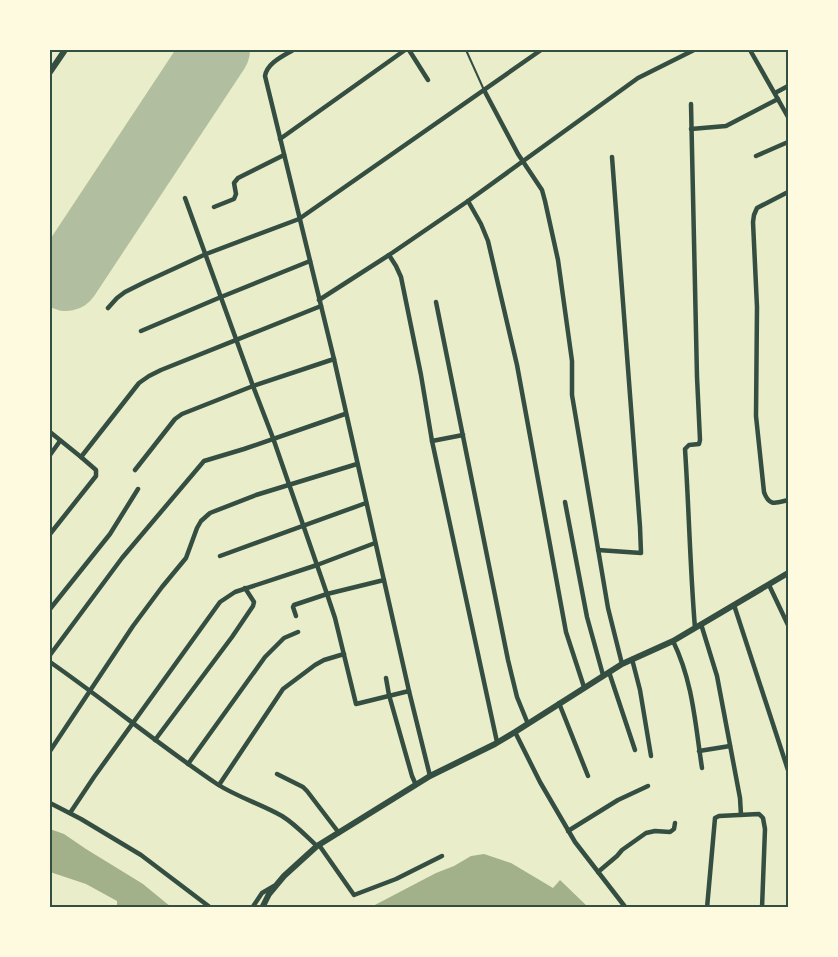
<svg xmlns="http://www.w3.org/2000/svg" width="838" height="957" font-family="'Noto Serif',serif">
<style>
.water{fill:#a3b18a}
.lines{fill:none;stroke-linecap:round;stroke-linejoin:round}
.runway{stroke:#b2bea0;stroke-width:68}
.service{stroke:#344e41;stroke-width:2}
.minor{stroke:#344e41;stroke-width:4.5}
.tertiary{stroke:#344e41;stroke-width:6}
.neatline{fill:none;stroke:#344e41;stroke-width:2}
</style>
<rect width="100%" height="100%" fill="#e9edc9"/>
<g class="water">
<polygon points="50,829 64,834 86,849 143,884 171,907 117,907 117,901 86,884 50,872"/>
<polygon points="484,854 511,863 553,888 560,880 588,907 371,907 436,873 454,866 471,856"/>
</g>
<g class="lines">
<polyline class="runway" points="66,277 216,50"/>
<polyline class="service" points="466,50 484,90"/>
<g class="minor">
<path d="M 293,50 C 283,56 267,63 265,76 L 334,359 L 409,691 L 430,776"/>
<polyline points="409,50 428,80"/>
<polyline points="750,50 788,117"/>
<polyline points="484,90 518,154 542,190 545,201 558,260 572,361 572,395 608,608 622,664"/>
<polyline points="775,93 788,86"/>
<path d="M 691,104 L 697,377 L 700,440 L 699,444 L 689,445 L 685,449 C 689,509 690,568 695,628"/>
<polyline points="691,129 726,126 778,99"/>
<polyline points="280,139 405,50"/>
<polyline points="756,156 788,142"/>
<path d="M 788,192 L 757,208 L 754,215 L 753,222 L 757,307 L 756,416 L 764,492 C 769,507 776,503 788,500"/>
<polyline points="185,198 253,386 273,438 327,594 335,618 356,704 409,691"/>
<polyline points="468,201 481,224 488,241 517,365 566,632 584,687"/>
<polyline points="214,207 234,199 236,194 234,183 238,178 284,155"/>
<polyline points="389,255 396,266 401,277 421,375 432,441 497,742"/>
<polyline points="319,300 389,255 468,201 638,78 694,50"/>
<polyline points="436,302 508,660 517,697 528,724"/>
<polyline points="108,308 117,298 125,292 145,282 206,254 299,219 541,50"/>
<polyline points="141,331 221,297 310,261"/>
<polyline points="50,432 81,457"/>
<polyline points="432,441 463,435"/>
<polyline points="50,455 60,441"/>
<polyline points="135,470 175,419 182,414 253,386 334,359"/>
<polyline points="565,502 587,617 603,675"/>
<polyline points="50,534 96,476 96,470 81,457 139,383 149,376 161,370 321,306"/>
<polyline points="598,550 641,553 640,527 612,157"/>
<polyline points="220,556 366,503"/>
<polyline points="769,585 788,625"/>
<polyline points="734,605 788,770"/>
<polyline points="50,609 110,534 138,489"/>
<polyline points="296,616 293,607 294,605 327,594 384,580"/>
<polyline points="701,624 717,676 740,798 741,815"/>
<path d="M 673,641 C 693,682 695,723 702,768"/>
<polyline points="50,655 122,558 204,461 244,449 345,414"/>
<polyline points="632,659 640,690 651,756"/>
<path d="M 50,662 C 106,701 159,745 217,784 C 237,797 261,804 282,816 C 295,824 306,836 317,846"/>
<polyline points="609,672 635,750"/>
<polyline points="386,678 389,695 412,776 416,785"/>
<polyline points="559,703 588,776"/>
<polyline points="515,732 540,782 575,842 626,908"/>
<polyline points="155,740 232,637 253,606 254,602 245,588"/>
<polyline points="50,751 133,626 162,587 186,558 197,528 201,521 210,513 256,495 357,464"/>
<polyline points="699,751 730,746"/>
<polyline points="188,764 265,657 284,638 298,632"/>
<polyline points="277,774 303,787 307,791 339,833"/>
<polyline points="219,785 283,689 315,665 324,660 344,654"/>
<polyline points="50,803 81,819 141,855 211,908"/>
<polyline points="70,813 94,777 220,602 235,592 317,565 375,543"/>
<polyline points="568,831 618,800 648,786"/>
<polyline points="319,845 354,895 396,879 442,856"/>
<polyline points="598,872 617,856 622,850 646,833 655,831 670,832 674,829 675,823"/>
<polyline points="252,908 262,893 274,886"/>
<polyline points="707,908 715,818 719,816 759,814 763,818 765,829 762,908"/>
</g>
<g class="tertiary">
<polyline points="50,72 65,50"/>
<polyline points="262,908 269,894 284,876 317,846 430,776 495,744 515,732 622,664 673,641 788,573"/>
</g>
</g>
<rect width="838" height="957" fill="none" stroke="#fefae0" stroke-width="102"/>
<rect x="51" y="51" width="736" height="855" class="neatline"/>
</svg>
